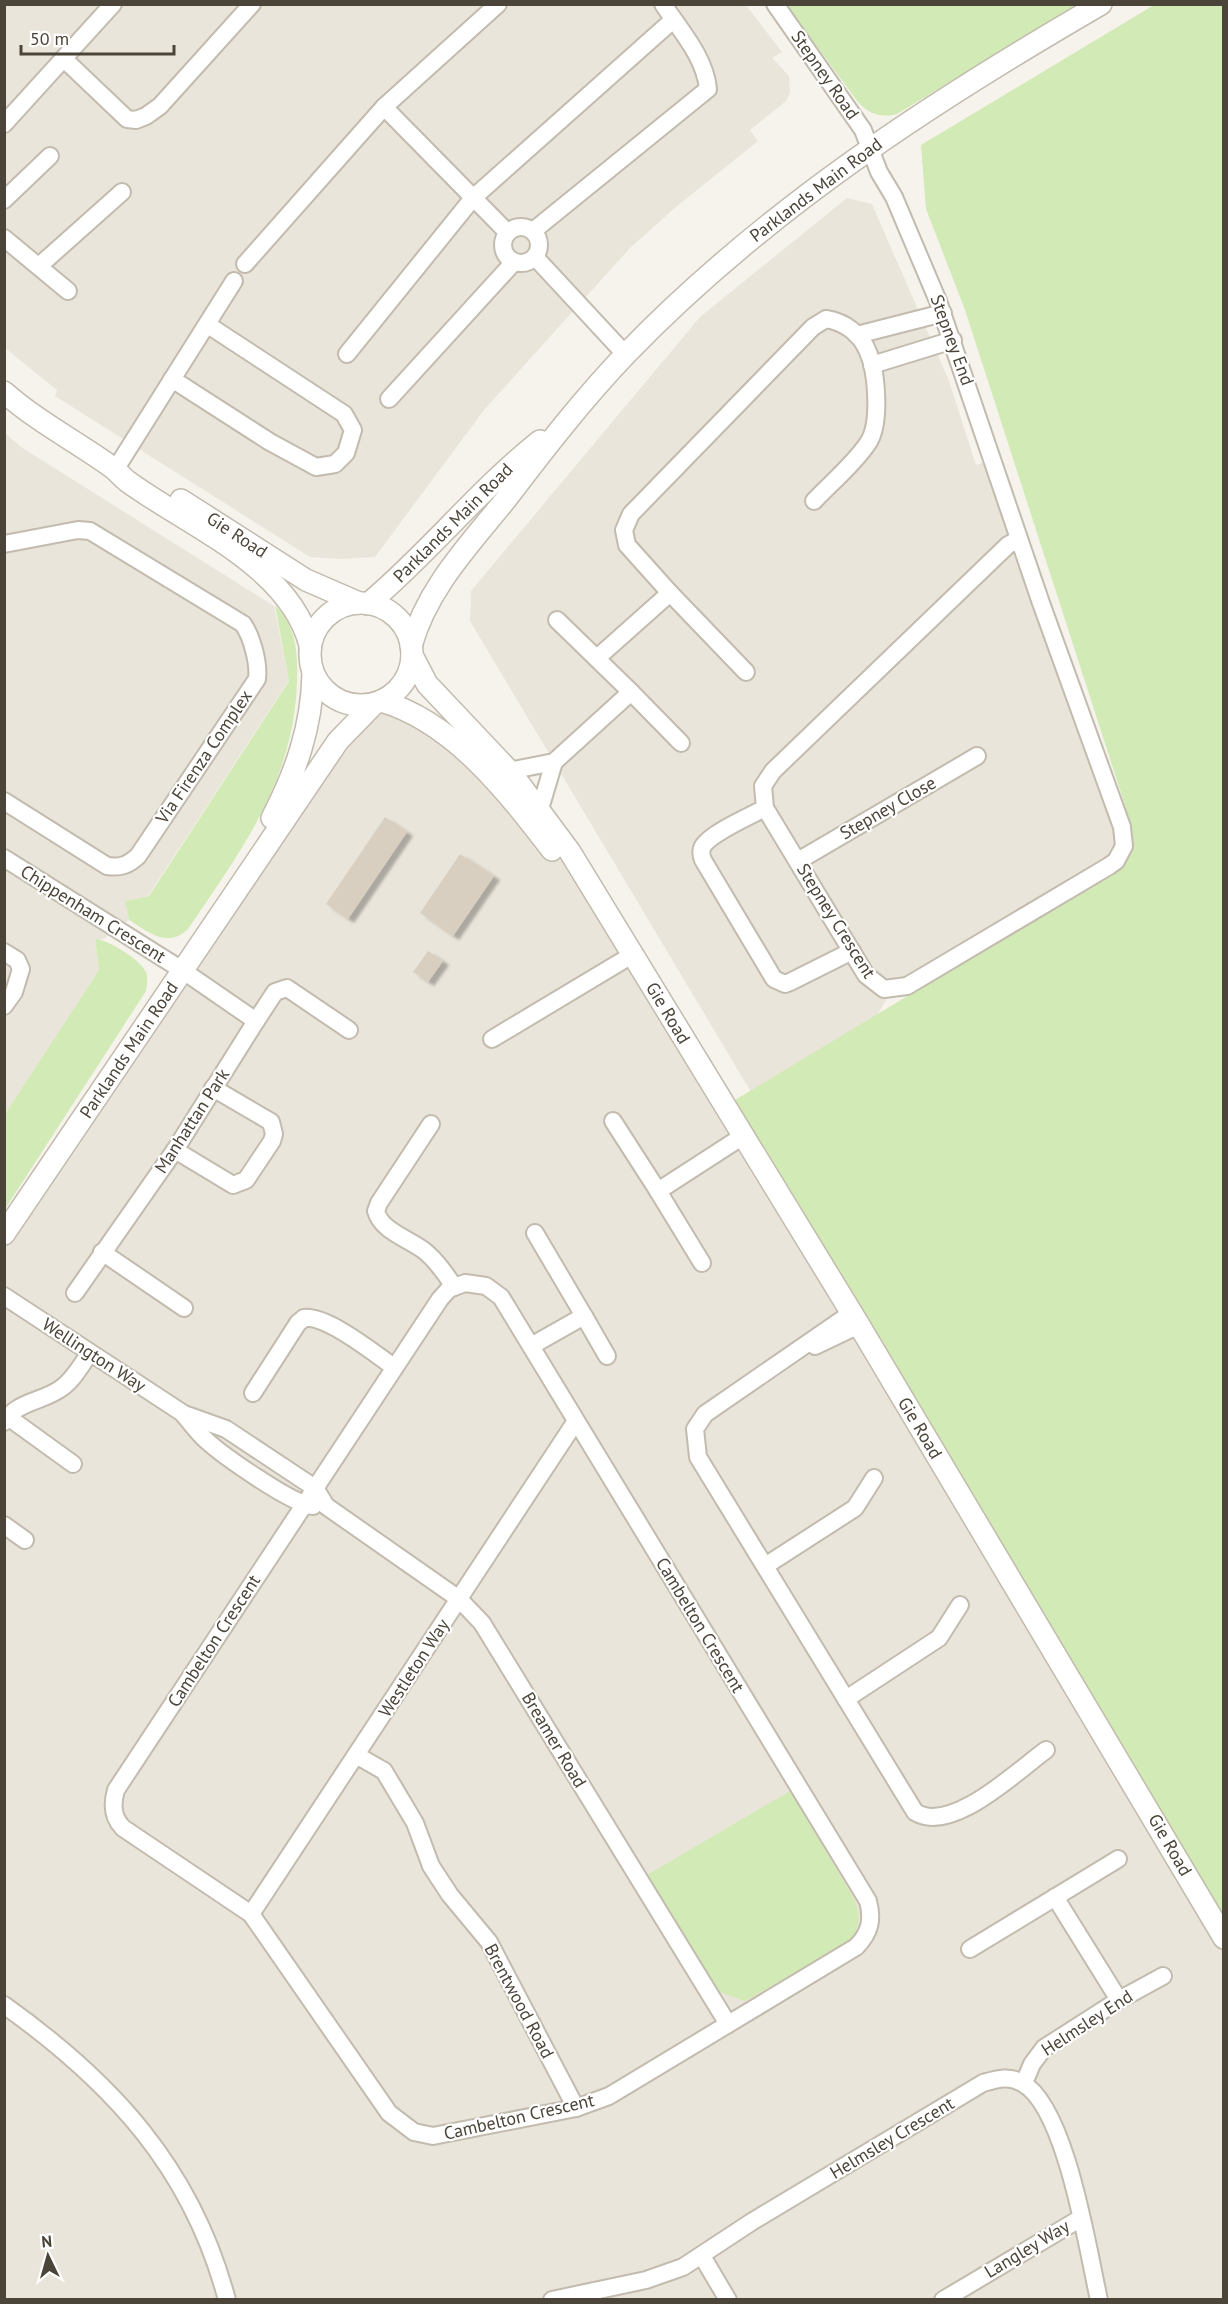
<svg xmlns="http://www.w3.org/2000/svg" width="1228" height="2304" font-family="'PT Sans',sans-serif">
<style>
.residential{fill:#eae5da}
.green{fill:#d2eab5}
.building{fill:#d8cfc1;filter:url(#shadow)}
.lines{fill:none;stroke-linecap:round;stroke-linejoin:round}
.minor-casing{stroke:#c2bbae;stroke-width:20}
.tertiary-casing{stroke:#c2bbae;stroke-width:24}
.minor{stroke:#fff;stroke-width:16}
.tertiary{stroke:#fff;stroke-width:21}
.labels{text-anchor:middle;stroke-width:4.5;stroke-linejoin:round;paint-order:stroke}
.street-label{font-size:18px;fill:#4b4439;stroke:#fff}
</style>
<defs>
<filter id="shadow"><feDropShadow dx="6" dy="4" stdDeviation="1.5" flood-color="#0004"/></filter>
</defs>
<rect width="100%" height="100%" fill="#f6f3ec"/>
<g class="residential">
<polygon points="4,5 746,5 782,52 772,58 789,76 790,93 786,101 750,130 758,141 677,206 630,248 484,410 375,557 343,559 310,557 55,396 57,390 5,348"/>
<polygon points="847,198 872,204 949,381 976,465 996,458 1126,848 892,990 876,1017 751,1092 470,621 471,591 700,317"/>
<polygon points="5,433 21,447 274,606 289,680 148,896 125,901 129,920 104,939 95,940 99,970 5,1114"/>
<polygon points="374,704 441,732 550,847 612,922 1223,1938 1223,2299 5,2300 5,1234"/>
</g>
<g class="green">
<path d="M 786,5 L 1077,5 L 897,114 C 881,118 869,114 858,102 Z"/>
<polygon points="1154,5 1223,5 1223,1922 735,1100 1120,868 1132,850 1132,827 965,310 926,209 921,145"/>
<path d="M 275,605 C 296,627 298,651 297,681 C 294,781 242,849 188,929 C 168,949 148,932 129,920 L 125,901 L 149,896 L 289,681 Z"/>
<path d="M 95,939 C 107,939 141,960 146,972 C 148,978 147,985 146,991 L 5,1209 L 5,1114 L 99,970 Z"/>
<path d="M 790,1791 L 853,1897 C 861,1913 861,1932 847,1944 L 745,2001 L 717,1991 L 647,1875 Z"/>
</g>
<g class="building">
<polygon points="385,817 407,832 348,919 326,904"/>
<polygon points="460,854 494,876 453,936 420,913"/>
<polygon points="428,951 443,961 428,982 413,972"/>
</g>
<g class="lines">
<defs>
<g id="minor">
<polyline points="498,4 384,107 507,232"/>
<polyline points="775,4 863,130 879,172 894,197 938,301 1041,603 1122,827 1124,846 1116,861 1109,866 907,986 884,989 866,975 765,808 763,786 773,771 1008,545 1019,539"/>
<polyline points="64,59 127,119 136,120 146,116 160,106 252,4"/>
<polyline points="4,124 113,4"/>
<polyline points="4,200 50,156"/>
<circle cx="521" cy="245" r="18"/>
<path d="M 533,231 L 708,89 C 705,57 680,30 663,4"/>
<polyline points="4,238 68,291"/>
<polyline points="535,257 625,354"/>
<polyline points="245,264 384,107"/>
<polyline points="39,266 122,192"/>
<polyline points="857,335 943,313"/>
<polyline points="347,354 473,198 673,20"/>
<polyline points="872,365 953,340"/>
<polyline points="172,379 270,442 316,467 335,464 346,453 353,430 344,414 208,325"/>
<polyline points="389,399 514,262"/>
<polyline points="115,470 234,281"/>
<path d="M 4,544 L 78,530 L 90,531 L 243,624 C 252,637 259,663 257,679 L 138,856 C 128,865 121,868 107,866 L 4,801"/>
<polyline points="670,593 746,672"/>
<polyline points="557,620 631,692"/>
<path d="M 597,658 L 670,593 L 627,545 L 624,530 L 631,514 L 813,327 L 826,319 C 845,322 861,334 868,352 C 877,372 881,424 868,443 C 854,464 832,482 814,501"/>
<polyline points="509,771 554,762 631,692 681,743"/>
<path d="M 765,808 C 750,816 711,833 703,846 C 700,851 701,855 703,860 L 774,979 L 785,984 L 790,982 L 852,951"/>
<polyline points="540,809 554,762"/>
<polyline points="4,858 182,970 256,1021 175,1150 75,1293"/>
<polyline points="798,861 977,756"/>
<polyline points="4,952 17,960 21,969 14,992 4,1006"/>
<polyline points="256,1021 275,992 287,988 349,1030"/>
<polyline points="492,1039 632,955"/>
<polyline points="613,1121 658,1191 743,1136"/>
<path d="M 431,1124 L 379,1203 L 376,1211 C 381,1232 413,1240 427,1253 C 438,1263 446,1274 454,1287"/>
<polyline points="175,1150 233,1185 246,1180 272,1141 274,1134 271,1122 213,1088"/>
<polyline points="658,1191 702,1263"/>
<polyline points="102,1252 184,1308"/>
<path d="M 465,1283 L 486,1286 L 501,1297 L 868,1901 C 873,1920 870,1933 856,1947 L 609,2096 L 576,2108 L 433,2136 L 414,2132 L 389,2113 L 251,1914 L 123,1828 C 112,1817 112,1804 116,1790 L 440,1299 L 449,1289 Z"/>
<polyline points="4,1296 184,1414 226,1429 315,1488 326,1506 459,1599 482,1623 728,2024"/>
<path d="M 850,1314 L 705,1414 L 695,1429 L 698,1457 L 915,1812 C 951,1835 1017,1771 1046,1750"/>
<polyline points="584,1316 607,1356"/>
<polyline points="531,1346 584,1316 535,1233"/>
<polyline points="815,1346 859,1325"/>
<path d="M 253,1393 L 298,1323 L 304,1318 C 327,1315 375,1354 394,1367"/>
<path d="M 184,1415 C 191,1423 198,1433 206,1440 C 222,1455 293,1505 313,1506"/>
<polyline points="8,1417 73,1464"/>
<path d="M 4,1422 C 18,1401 41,1402 60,1389 C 73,1381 81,1365 90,1353"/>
<polyline points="4,1525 25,1540"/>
<polyline points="765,1566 855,1508 874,1478"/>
<polyline points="846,1699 939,1638 960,1605"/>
<polyline points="356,1755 384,1771 415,1823 431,1866 450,1895 489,1942 576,2108"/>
<polyline points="1055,1897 1119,2000"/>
<polyline points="251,1914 576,1421"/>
<polyline points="970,1949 1118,1859"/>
<path d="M 4,2005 C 112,2082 192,2168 227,2300"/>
<polyline points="1024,2083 1032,2064 1044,2048 1119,2000 1163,1976"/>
<polyline points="702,2256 728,2300"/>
<path d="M 552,2300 L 646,2280 L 683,2267 L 753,2221 L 983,2083 C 997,2079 1009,2075 1022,2083 C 1066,2106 1088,2251 1099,2300"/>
<polyline points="943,2300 1081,2218"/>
</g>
<g id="tertiary">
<path d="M 4,392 C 38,422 77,442 113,468 C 118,472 122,477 127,481 C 188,526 289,565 310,645"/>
<polyline points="181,500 306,580 359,603"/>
<circle cx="361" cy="654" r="51"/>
<path d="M 368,604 C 429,553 478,490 540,441"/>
<path d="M 411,646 C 427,588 470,544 507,498 C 545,448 583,399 626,354 C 764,211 930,103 1101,4"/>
<polyline points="412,655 427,684 512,774 570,852 859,1325 1224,1938"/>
<path d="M 381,701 C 454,722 508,793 552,850"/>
<path d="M 272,818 C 296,772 312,726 313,674"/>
<polyline points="4,1234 338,741 374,704"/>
</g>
</defs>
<use href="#minor" class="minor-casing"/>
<use href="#tertiary" class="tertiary-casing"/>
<use href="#minor" class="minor"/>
<use href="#tertiary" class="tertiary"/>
</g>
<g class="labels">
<g class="street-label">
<text transform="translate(825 75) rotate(55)" y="6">Stepney Road</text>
<text transform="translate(816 190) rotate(-37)" y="6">Parklands Main Road</text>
<text transform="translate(952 340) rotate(70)" y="6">Stepney End</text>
<text transform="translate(453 523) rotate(-45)" y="6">Parklands Main Road</text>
<text transform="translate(237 535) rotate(33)" y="6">Gie Road</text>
<text transform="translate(204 757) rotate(-56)" y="6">Via Firenza Complex</text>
<text transform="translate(888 808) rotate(-30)" y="6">Stepney Close</text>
<text transform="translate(93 914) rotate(32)" y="6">Chippenham Crescent</text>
<text transform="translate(836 921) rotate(58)" y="6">Stepney Crescent</text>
<text transform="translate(668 1013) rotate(59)" y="6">Gie Road</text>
<text transform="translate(129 1050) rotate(-56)" y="6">Parklands Main Road</text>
<text transform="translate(192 1121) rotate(-57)" y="6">Manhattan Park</text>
<text transform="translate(94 1355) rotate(33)" y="6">Wellington Way</text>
<text transform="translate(920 1428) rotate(59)" y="6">Gie Road</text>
<text transform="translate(700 1625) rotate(59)" y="6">Cambelton Crescent</text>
<text transform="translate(214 1641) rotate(-57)" y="6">Cambelton Crescent</text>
<text transform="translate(414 1668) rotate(-57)" y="6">Westleton Way</text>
<text transform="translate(554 1740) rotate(59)" y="6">Breamer Road</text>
<text transform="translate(1170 1845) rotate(60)" y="6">Gie Road</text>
<text transform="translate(519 2001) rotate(62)" y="6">Brentwood Road</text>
<text transform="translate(1087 2023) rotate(-33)" y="6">Helmsley End</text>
<text transform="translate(519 2117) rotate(-13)" y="6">Cambelton Crescent</text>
<text transform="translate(892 2138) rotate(-31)" y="6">Helmsley Crescent</text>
<text transform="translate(1027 2249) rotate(-31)" y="6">Langley Way</text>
</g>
</g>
<rect width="1228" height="2304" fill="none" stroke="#4b4439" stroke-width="12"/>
<g transform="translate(48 2256) rotate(355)" stroke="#ffffff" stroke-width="4.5" paint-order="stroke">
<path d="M0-4.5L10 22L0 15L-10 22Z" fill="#4b4439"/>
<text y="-9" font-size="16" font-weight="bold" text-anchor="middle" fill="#4b4439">N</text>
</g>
<path d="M21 45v9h153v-9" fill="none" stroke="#4b4439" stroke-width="3"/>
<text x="30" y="45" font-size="18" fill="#4b4439" stroke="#ffffff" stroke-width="4.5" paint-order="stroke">50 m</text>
</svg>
